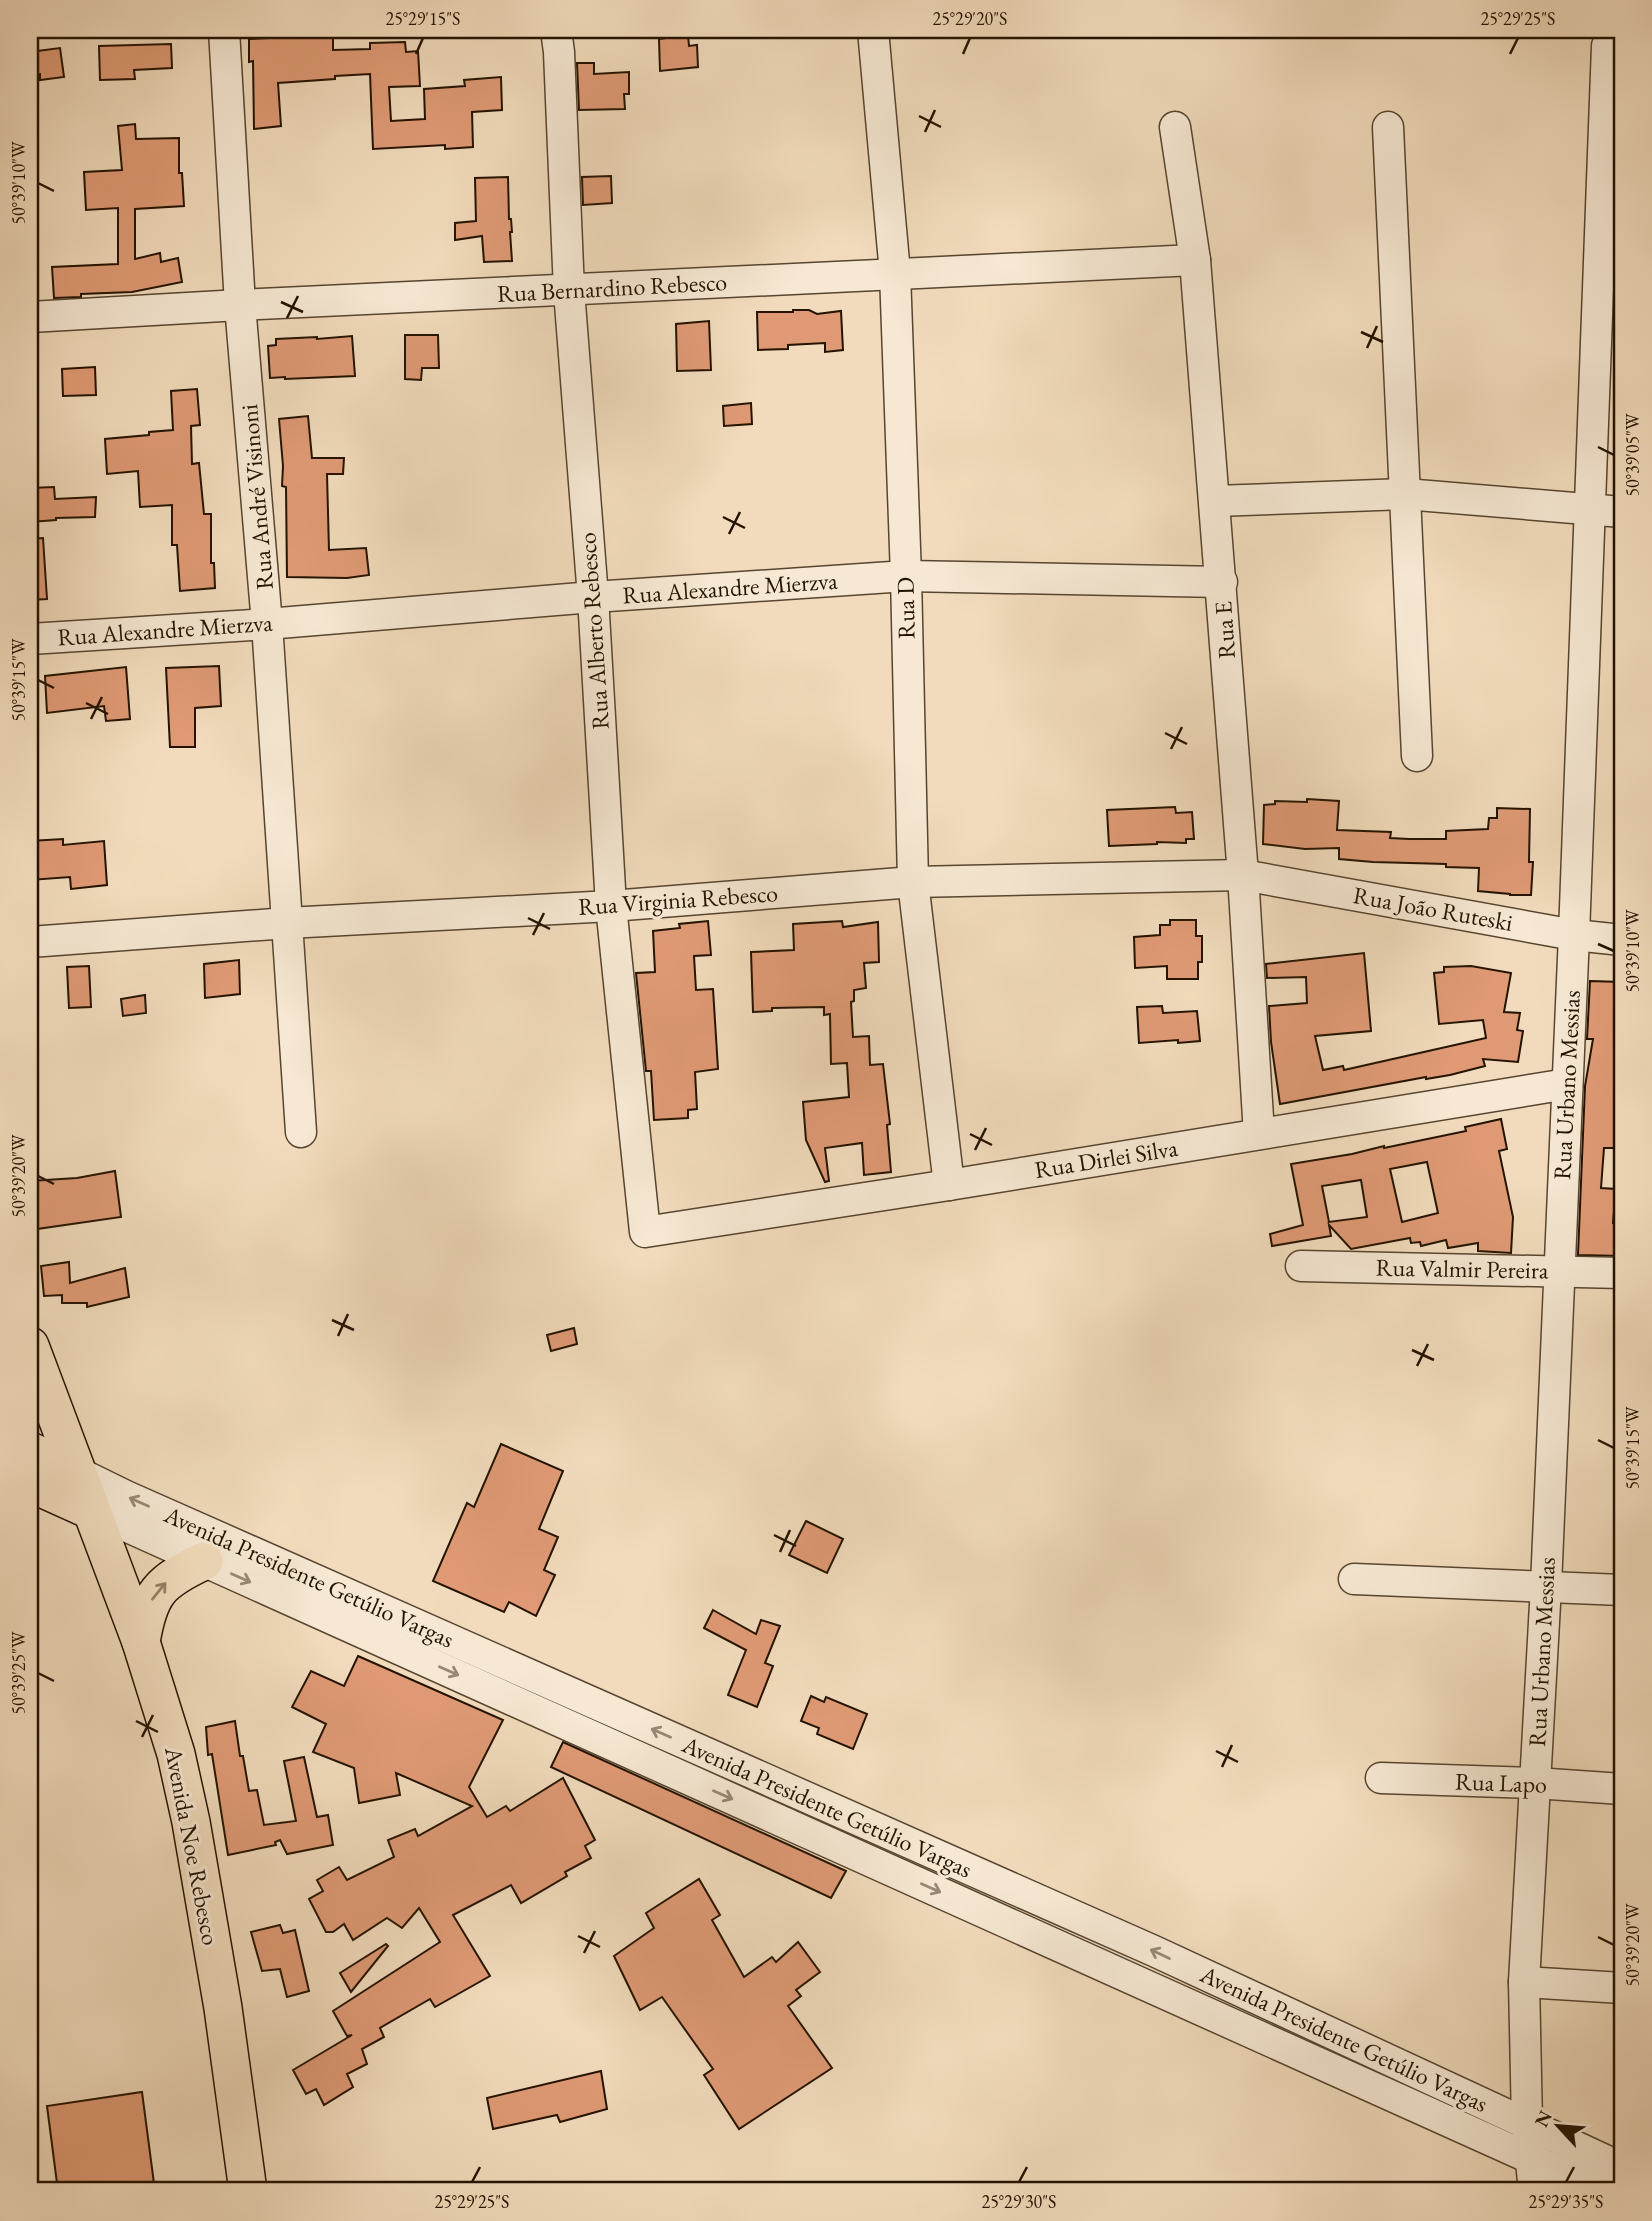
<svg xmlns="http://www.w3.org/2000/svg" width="1652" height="2221" font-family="'EB Garamond',serif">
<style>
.building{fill:#df9a75;stroke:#241300;stroke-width:2;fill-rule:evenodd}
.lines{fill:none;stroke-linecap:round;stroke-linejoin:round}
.minor-casing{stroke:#57452f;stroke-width:33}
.major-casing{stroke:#241300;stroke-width:40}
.minor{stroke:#f6e8d3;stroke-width:30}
.major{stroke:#f1dbbc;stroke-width:37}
.oneway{stroke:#988874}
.oneway2{stroke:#958167}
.ticks{fill:none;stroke:#241300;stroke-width:2.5}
.labels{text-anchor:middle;stroke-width:6;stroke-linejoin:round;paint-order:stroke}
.street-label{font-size:24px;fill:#241300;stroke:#f6e8d3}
.neatline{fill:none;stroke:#241300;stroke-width:2.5}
.ticks-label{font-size:18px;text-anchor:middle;fill:#241300}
</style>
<rect width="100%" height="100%" fill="#f1dbbc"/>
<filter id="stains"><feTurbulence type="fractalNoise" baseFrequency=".00286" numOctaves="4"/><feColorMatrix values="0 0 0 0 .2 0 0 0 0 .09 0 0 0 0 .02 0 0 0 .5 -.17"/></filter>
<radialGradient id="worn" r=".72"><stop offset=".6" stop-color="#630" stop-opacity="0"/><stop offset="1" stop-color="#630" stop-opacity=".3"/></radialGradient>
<g class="building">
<polygon points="333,35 333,50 370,49 370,43 405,42 406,52 418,51 420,86 389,87 391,121 425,119 424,89 465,86 464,80 501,77 502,110 472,112 473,147 445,149 445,145 373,149 370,74 335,76 335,79 278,83 281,126 254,129 253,61 249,62 249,39"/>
<polygon points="688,35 689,46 697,45 698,67 660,71 659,39"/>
<polygon points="171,44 172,68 134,70 135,79 100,80 99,46"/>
<polygon points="60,48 64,77 40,80 40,74 30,75 30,52"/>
<polygon points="577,63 594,63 594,74 629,72 629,94 624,94 625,109 579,110"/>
<polygon points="135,124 136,139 179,138 179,173 182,173 184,206 135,209 135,259 160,253 161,262 178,258 182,282 132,292 81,294 81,297 54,298 52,267 118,264 118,208 86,210 84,172 122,170 118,126"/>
<polygon points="611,176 612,203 583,205 582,177"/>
<polygon points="508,177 509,219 511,219 512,232 510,232 512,261 484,262 482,236 455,240 455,223 476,221 475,178"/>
<polygon points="793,310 809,310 817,314 841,311 843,350 825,352 825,343 788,345 788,349 758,350 757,312 793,312"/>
<polygon points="709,321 711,370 677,371 676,324"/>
<polygon points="405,335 438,335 439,368 422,368 421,380 405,379"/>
<polygon points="352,336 355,376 285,379 285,377 270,378 268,346 276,345 276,339 317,337 317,339"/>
<polygon points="95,367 96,395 63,396 62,369"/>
<polygon points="197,389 200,425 191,426 192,464 199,463 204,514 211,514 211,563 214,563 215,588 180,591 177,545 172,545 172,505 140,507 138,471 107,474 105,439 149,435 149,432 173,430 171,391"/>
<polygon points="751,403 752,424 724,426 723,406"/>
<polygon points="308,416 312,458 344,458 343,474 327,474 329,550 366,548 369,575 347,578 287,577 286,487 282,486 283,466 279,419"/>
<polygon points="54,487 55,499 96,497 95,517 56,518 56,520 30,522 30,488"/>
<polygon points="43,538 47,599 30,600 30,539"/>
<polygon points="219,666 221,706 195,708 195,747 170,747 166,668"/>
<polygon points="126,667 130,719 106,721 104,706 47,713 45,676"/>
<polygon points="1307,799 1339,801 1337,830 1391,832 1390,838 1409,839 1446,839 1446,831 1488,829 1489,818 1497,818 1497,808 1530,809 1529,862 1533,862 1531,895 1510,895 1510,894 1478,891 1479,868 1446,867 1446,864 1373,862 1339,859 1339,848 1305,849 1263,844 1264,805 1275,804 1275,801 1307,802"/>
<polygon points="1175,807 1176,813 1192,812 1194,839 1186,839 1186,843 1157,842 1157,844 1109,846 1107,810"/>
<polygon points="63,839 63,845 104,841 107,885 71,889 70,877 30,880 30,841"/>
<polygon points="1170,920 1196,920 1196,936 1202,936 1202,962 1198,962 1198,979 1167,979 1167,966 1135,968 1134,937 1160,935 1160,925 1170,925"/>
<polygon points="708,921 711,955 694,956 696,990 713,989 718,1069 695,1072 697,1109 688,1110 688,1118 654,1120 651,1071 646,1071 636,973 655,972 653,931 680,928 679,924"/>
<polygon points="842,921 843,927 878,922 879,962 864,963 866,988 854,990 854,1001 851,1002 853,1037 869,1036 870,1065 883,1064 890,1124 887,1125 891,1172 864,1175 862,1143 825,1148 829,1181 825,1182 806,1140 803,1102 849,1097 847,1063 831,1064 830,1014 824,1015 824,1007 772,1008 772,1011 753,1012 751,952 794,950 793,924"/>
<polygon points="1364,953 1371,1031 1315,1036 1323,1070 1343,1066 1344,1070 1486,1038 1483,1020 1439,1024 1434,973 1444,972 1444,967 1471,966 1511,973 1504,1012 1520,1013 1517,1030 1523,1031 1518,1062 1483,1059 1485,1066 1450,1075 1426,1079 1426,1077 1280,1104 1271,1042 1269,1006 1307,1003 1306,977 1267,978 1266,964"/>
<polygon points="239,960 240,994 205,998 204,964"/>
<polygon points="89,966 91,1007 69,1008 67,967"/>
<polygon points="1590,981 1622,982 1622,1148 1604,1148 1601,1188 1616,1189 1613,1223 1616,1223 1615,1241 1622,1241 1622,1256 1578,1255 1585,1086 1593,1039 1587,1039"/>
<polygon points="145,995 146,1013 123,1016 121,999"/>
<polygon points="1162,1006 1163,1013 1197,1011 1200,1041 1178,1043 1178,1040 1139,1043 1137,1007"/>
<path d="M 1501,1119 L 1507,1149 L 1499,1151 L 1513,1217 L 1511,1253 L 1478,1251 L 1478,1243 L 1448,1248 L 1446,1240 L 1421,1246 L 1420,1242 L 1411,1243 L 1410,1238 L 1351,1249 L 1329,1225 L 1331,1236 L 1272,1246 L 1270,1234 L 1303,1225 L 1291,1164 L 1352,1154 L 1384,1146 L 1384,1148 L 1466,1131 L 1465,1127 ZM 1427,1162 L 1438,1213 L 1402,1222 L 1390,1169 ZM 1361,1180 L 1367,1217 L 1329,1222 L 1322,1186 Z"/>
<polygon points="115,1171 121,1217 30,1230 30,1181 77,1178"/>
<polygon points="69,1262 70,1283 125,1268 129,1297 87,1307 87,1303 62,1303 62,1295 44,1296 41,1266"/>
<polygon points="574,1328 577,1344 551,1351 547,1335"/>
<polygon points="501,1444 563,1471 539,1529 558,1537 544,1570 555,1575 536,1616 509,1602 504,1612 433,1581 467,1503 474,1507"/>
<polygon points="806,1521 843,1539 827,1573 789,1555"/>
<polygon points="713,1610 756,1634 761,1620 780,1626 765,1663 773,1666 757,1707 728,1695 746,1650 704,1628"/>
<polygon points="358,1656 503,1720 469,1787 487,1817 506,1806 510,1811 563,1778 595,1840 585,1846 591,1858 565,1872 567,1876 521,1903 511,1885 453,1915 490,1976 435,2007 430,1999 380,2028 384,2037 362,2049 367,2064 347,2074 353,2087 324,2105 316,2089 306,2094 293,2070 352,2035 347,2036 333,2011 440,1942 419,1908 402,1928 387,1918 353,1940 344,1924 333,1932 326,1932 309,1899 323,1891 317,1880 339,1867 347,1880 394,1857 388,1840 415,1829 418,1836 472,1806 396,1773 400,1795 359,1803 354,1768 313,1752 326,1724 292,1707 311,1671 344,1686"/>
<polygon points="811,1696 824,1702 826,1697 867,1714 853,1749 817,1734 819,1728 801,1721"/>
<polygon points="235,1721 240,1756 243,1756 249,1791 257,1790 264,1825 296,1821 284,1761 304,1757 317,1817 328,1815 333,1845 287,1854 280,1840 275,1842 276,1845 228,1855 212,1754 208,1755 206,1727"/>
<polygon points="563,1742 846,1871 831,1898 551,1767"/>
<polygon points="699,1879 720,1915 712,1920 744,1977 772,1957 776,1962 798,1942 820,1972 796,1990 801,1996 788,2006 832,2068 739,2129 704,2075 713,2069 662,1997 640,2010 614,1956 654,1928 646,1913"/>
<polygon points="280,1925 283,1933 295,1930 309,1991 287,1997 280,1969 262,1971 251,1932"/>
<polygon points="386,1944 388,1946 351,1992 340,1973"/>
<polygon points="601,2071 607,2109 560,2122 557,2115 493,2129 487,2098"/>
<polygon points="142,2092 155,2191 58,2191 47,2106"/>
</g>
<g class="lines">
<defs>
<g id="minor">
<polyline points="224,30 240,305 267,624 301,1132"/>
<polyline points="556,30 559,52 569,291 593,597 611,906 645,1232 949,1185 1567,1084"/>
<polyline points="873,30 895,273 906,576 913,882 949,1185"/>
<polyline points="1175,127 1195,260 1243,875 1259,1134"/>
<polyline points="1388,127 1417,756"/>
<polyline points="30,317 240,305 1195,260"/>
<polyline points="1215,501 1405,494 1622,512"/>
<polyline points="30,639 267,624 593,597 906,576 1222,582"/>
<polyline points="30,942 287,923 611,906 913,882 1243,875 1574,935 1622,940"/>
<polyline points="1301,1266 1622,1273"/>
<polyline points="77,1472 126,1496 1154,1951 1622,2168"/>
<polyline points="90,1510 1603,2191"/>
<polyline points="1354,1579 1622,1590"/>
<polyline points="1381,1778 1535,1783 1622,1789"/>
<polyline points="1524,1982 1622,1988"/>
<polyline points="1534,2191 1527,2123 1524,1982 1546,1586 1574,935 1607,46"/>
</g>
<g id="major">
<polyline points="30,1346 141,1642 176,1754 191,1822 223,2008 248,2191"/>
<polyline points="30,1451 77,1472"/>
<polyline points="30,1483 90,1510"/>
<path d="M 141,1642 C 149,1593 159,1582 204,1561"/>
</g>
</defs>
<use href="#minor" class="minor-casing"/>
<use href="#major" class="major-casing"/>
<use href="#minor" class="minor"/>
<use href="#major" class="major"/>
</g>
<defs><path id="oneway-shaft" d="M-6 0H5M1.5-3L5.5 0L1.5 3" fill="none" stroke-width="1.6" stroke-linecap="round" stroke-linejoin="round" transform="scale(1.75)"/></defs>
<g class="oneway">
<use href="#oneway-shaft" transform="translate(139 1502) rotate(-156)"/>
<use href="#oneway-shaft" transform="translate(241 1578) rotate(24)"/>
<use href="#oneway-shaft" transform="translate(449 1671) rotate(24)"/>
<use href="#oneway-shaft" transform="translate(661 1733) rotate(-156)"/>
<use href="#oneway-shaft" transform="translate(723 1795) rotate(24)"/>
<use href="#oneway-shaft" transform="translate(931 1888) rotate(24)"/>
<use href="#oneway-shaft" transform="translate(1160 1954) rotate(-155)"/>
</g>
<use class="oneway2" href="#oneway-shaft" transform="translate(159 1591) rotate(-51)"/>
<path class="ticks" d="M 416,54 L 423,38M 963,54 L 970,38M 1510,54 L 1518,38M 919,116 L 941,127M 925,132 L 935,110M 38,183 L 54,191M 281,302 L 303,312M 287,318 L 298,296M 1361,332 L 1383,342M 1367,348 L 1377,326M 1598,447 L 1614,455M 723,517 L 745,528M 729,534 L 740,512M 38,680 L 54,688M 86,703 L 108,714M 91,719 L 102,697M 1165,733 L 1187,744M 1171,749 L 1182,727M 528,918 L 550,929M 533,935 L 544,913M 1598,944 L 1614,951M 970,1134 L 992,1145M 975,1150 L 986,1128M 38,1176 L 54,1184M 332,1320 L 354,1330M 338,1336 L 348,1314M 1412,1350 L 1434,1360M 1417,1366 L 1428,1344M 1598,1440 L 1614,1448M 774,1535 L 796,1546M 780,1552 L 790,1530M 38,1673 L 54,1681M 136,1721 L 158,1732M 142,1737 L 153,1715M 1216,1751 L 1238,1762M 1222,1767 L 1232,1745M 578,1936 L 600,1947M 1598,1937 L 1614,1945M 584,1953 L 595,1931M 472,2182 L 480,2167M 1019,2182 L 1027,2167M 1566,2182 L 1574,2167"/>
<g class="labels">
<g class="street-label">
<text transform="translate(612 288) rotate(-3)" y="8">Rua Bernardino Rebesco</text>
<text transform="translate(257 497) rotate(-95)" y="8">Rua André Visinoni</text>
<text transform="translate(730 588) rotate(-4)" y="8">Rua Alexandre Mierzva</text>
<text transform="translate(906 608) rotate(-91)" y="8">Rua D</text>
<text transform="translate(165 630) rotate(-4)" y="8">Rua Alexandre Mierzva</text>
<text transform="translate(1225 630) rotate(-94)" y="8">Rua E</text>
<text transform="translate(594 631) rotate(-94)" y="8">Rua Alberto Rebesco</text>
<text transform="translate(678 900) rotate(-4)" y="8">Rua Virginia Rebesco</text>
<text transform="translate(1433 909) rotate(10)" y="8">Rua João Ruteski</text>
<text transform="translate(1567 1085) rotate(-87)" y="8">Rua Urbano Messias</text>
<text transform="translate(1106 1159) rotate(-9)" y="8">Rua Dirlei Silva</text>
<text transform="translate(1462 1269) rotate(1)" y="8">Rua Valmir Pereira</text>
<text transform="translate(309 1577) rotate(24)" y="8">Avenida Presidente Getúlio Vargas</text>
<text transform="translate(1542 1652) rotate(-87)" y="8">Rua Urbano Messias</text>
<text transform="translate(1501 1783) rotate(2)" y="8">Rua Lapo</text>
<text transform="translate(827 1807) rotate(24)" y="8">Avenida Presidente Getúlio Vargas</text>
<text transform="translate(192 1846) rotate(79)" y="8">Avenida Noe Rebesco</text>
<text transform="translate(1344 2039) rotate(25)" y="8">Avenida Presidente Getúlio Vargas</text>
</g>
</g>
<rect width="1652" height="2221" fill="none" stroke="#f1dbbc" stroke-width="77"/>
<g transform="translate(1558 2126) rotate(296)" stroke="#f6e8d3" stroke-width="5" paint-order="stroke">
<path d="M0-5L12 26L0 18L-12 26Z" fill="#241300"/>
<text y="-10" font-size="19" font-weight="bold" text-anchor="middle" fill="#241300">N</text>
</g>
<rect x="38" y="38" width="1576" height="2144" class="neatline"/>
<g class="ticks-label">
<text x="423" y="25">25°29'15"S</text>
<text x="970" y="25">25°29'20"S</text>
<text x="1518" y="25">25°29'25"S</text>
<text transform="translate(19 183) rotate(-90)" y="6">50°39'10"W</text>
<text transform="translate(1633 455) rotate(-90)" y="6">50°39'05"W</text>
<text transform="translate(19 680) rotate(-90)" y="6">50°39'15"W</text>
<text transform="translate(1633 951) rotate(-90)" y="6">50°39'10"W</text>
<text transform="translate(19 1176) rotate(-90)" y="6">50°39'20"W</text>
<text transform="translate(1633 1448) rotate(-90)" y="6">50°39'15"W</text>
<text transform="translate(19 1673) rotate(-90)" y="6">50°39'25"W</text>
<text transform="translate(1633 1945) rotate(-90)" y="6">50°39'20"W</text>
<text x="472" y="2208">25°29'25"S</text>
<text x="1019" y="2208">25°29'30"S</text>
<text x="1566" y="2208">25°29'35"S</text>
</g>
<rect width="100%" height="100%" filter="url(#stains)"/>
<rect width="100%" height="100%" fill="url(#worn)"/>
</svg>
